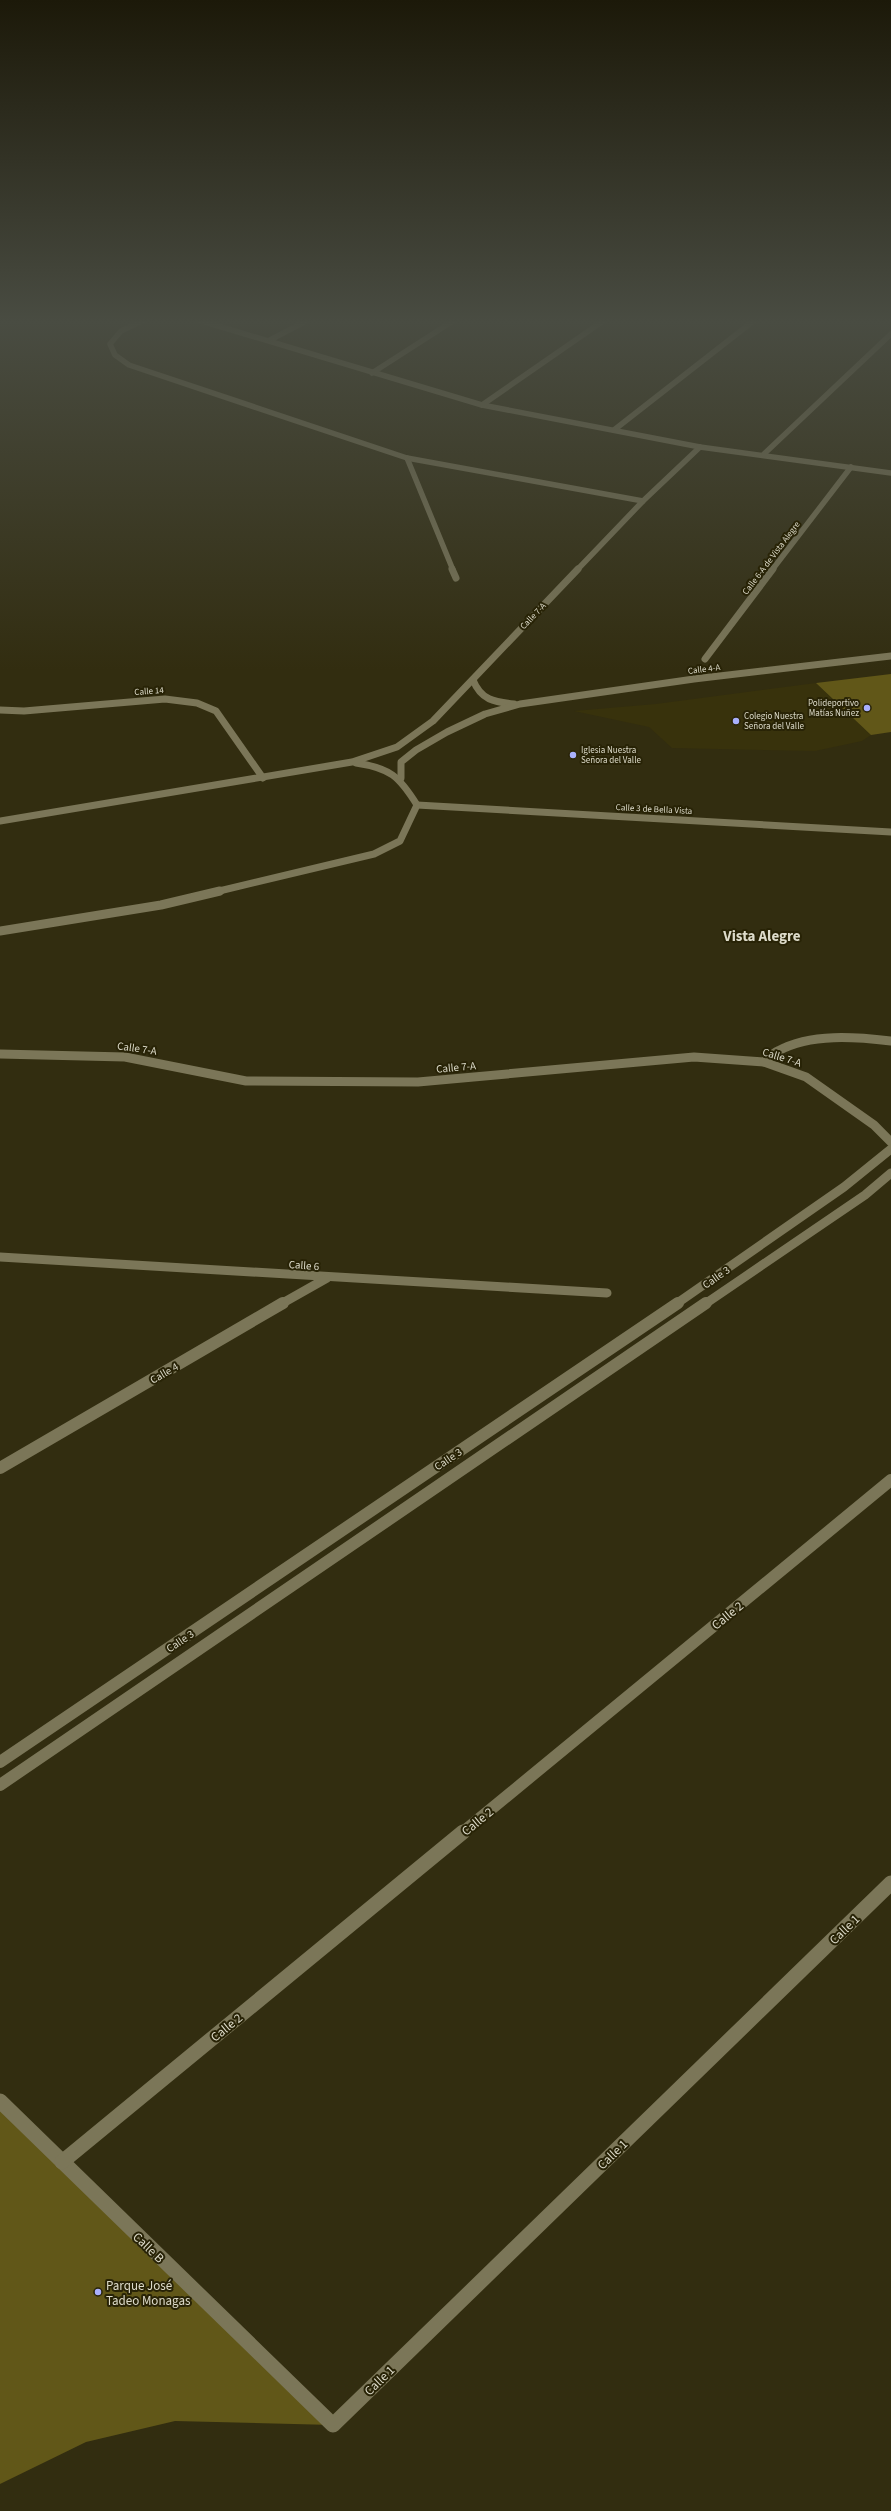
<svg xmlns="http://www.w3.org/2000/svg" width="891" height="2511" font-family="'Source Sans 3',sans-serif">
<style>
.built{fill:#38320c}
.green{fill:#615718}
.lines{fill:none;stroke-linecap:round;stroke-linejoin:round}
.minor-far4{stroke:#7b7658;stroke-width:5.5}
.minor-far3{stroke:#7b7658;stroke-width:7}
.minor-far2{stroke:#7b7658;stroke-width:9}
.minor-far1{stroke:#7b7658;stroke-width:12}
.minor{stroke:#7b7658;stroke-width:15}
.poi-dot{fill:#a9b0fc;stroke:#282306;stroke-width:1.5}
.labels{text-anchor:middle;stroke-width:4;stroke-linejoin:round;paint-order:stroke}
.far-street-label{font-size:9px;fill:#dddbca;stroke:#282306}
.far-poi-label{font-size:9px;fill:#dddbca;stroke:#282306;text-anchor:start}
.street-label{font-size:11px;fill:#dddbca;stroke:#282306}
.near-street-label{font-size:13px;fill:#dddbca;stroke:#282306}
.near-poi-label{font-size:13px;fill:#dddbca;stroke:#282306;text-anchor:start}
.district-label{font-size:15px;font-weight:bold;fill:#dddbca;stroke:#282306}
</style>
<rect width="100%" height="100%" fill="#322d10"/>
<polygon class="built" points="816,683 871,735 862,741 815,751 672,748 649,727 574,711 656,704"/>
<g class="green">
<polygon points="891,674 891,732 871,735 816,683"/>
<polygon points="0,2101 333,2425 175,2421 86,2442 0,2484"/>
</g>
<g class="lines">
<g class="minor-far4">
<polyline points="146,319 121,331 110,344 115,355 129,365 407,458 643,501"/>
<polyline points="195,319 482,405 700,447 891,473"/>
<polyline points="270,340 310,319"/>
<polyline points="372,373 456,319"/>
<polyline points="482,405 606,319"/>
<polyline points="614,430 756,319"/>
<polyline points="764,454 891,334"/>
<polyline points="407,458 453,570"/>
<polyline points="577,570 643,501 700,447"/>
<polyline points="772,570 851,467"/>
</g>
<g class="minor-far3">
<polyline points="452,569 456,578"/>
<polyline points="705,659 773,569"/>
<path d="M 473,680 C 481,700 494,702 514,704"/>
<polyline points="0,710 24,711 165,699 197,703 216,711 263,778"/>
<path d="M 356,763 C 390,768 399,776 417,805"/>
<polyline points="401,778 401,762 416,750 447,732 485,714 520,704 694,679 891,656"/>
<polyline points="417,805 891,832"/>
<polyline points="0,821 352,762 397,747 433,721 578,569"/>
<polyline points="215,892 374,854 400,841 417,805"/>
</g>
<g class="minor-far2">
<polyline points="0,931 161,905 220,891"/>
<polyline points="0,1054 125,1057 246,1081 418,1082 694,1057 764,1062 806,1077 874,1125 891,1142"/>
<path d="M 764,1062 C 769,1058 773,1053 778,1051 C 811,1033 856,1037 891,1041"/>
<polyline points="0,1257 607,1293"/>
<polyline points="281,1304 327,1278"/>
<polyline points="676,1304 844,1187 891,1149"/>
<polyline points="705,1304 865,1195 891,1173"/>
</g>
<g class="minor-far1">
<polyline points="0,1468 283,1303"/>
<polyline points="0,1762 678,1303"/>
<polyline points="0,1785 706,1303"/>
<polyline points="462,1833 891,1480"/>
</g>
<g class="minor">
<polyline points="0,2101 333,2425 891,1883"/>
<polyline points="62,2162 463,1832"/>
</g>
</g>
<linearGradient id="sky" x2="0" y2="1"><stop stop-color="#1c1909"/><stop offset="0.48" stop-color="#494c42"/><stop offset="1" stop-color="#494c42" stop-opacity="0"/></linearGradient>
<rect width="891" height="670" fill="url(#sky)"/>
<g class="poi-dot">
<circle cx="867" cy="708" r="4"/>
<circle cx="736" cy="721" r="4"/>
<circle cx="573" cy="755" r="4"/>
<circle cx="98" cy="2292" r="4"/>
</g>
<g class="labels">
<g class="far-street-label">
<text transform="translate(771 558) rotate(-53)" y="3">Calle 6-A de Vista Alegre</text>
<text transform="translate(533 616) rotate(-46)" y="3">Calle 7-A</text>
<text transform="translate(704 669) rotate(-7)" y="3">Calle 4-A</text>
<text transform="translate(149 691) rotate(-4)" y="3">Calle 14</text>
<text transform="translate(654 809) rotate(3)" y="3">Calle 3 de Bella Vista</text>
</g>
<g class="far-poi-label">
<text x="859" y="706" text-anchor="end">Polideportivo<tspan x="859" dy="10">Matías Nuñez</tspan></text>
<text x="744" y="719">Colegio Nuestra<tspan x="744" dy="10">Señora del Valle</tspan></text>
<text x="581" y="753">Iglesia Nuestra<tspan x="581" dy="10">Señora del Valle</tspan></text>
</g>
<g class="street-label">
<text transform="translate(137 1048) rotate(8)" y="4">Calle 7-A</text>
<text transform="translate(782 1057) rotate(17)" y="4">Calle 7-A</text>
<text transform="translate(456 1067) rotate(-5)" y="4">Calle 7-A</text>
<text transform="translate(304 1265) rotate(4)" y="4">Calle 6</text>
<text transform="translate(716 1277) rotate(-35)" y="4">Calle 3</text>
<text transform="translate(164 1373) rotate(-30)" y="4">Calle 4</text>
<text transform="translate(448 1459) rotate(-34)" y="4">Calle 3</text>
<text transform="translate(180 1641) rotate(-34)" y="4">Calle 3</text>
</g>
<g class="near-street-label">
<text transform="translate(727 1615) rotate(-39)" y="5">Calle 2</text>
<text transform="translate(477 1821) rotate(-39)" y="5">Calle 2</text>
<text transform="translate(844 1929) rotate(-44)" y="5">Calle 1</text>
<text transform="translate(226 2027) rotate(-39)" y="5">Calle 2</text>
<text transform="translate(612 2154) rotate(-44)" y="5">Calle 1</text>
<text transform="translate(149 2247) rotate(44)" y="5">Calle B</text>
<text transform="translate(379 2380) rotate(-44)" y="5">Calle 1</text>
</g>
<g class="near-poi-label">
<text x="106" y="2290">Parque José<tspan x="106" dy="15">Tadeo Monagas</tspan></text>
</g>
<g class="district-label">
<text x="762" y="941">Vista Alegre</text>
</g>
</g>
</svg>
